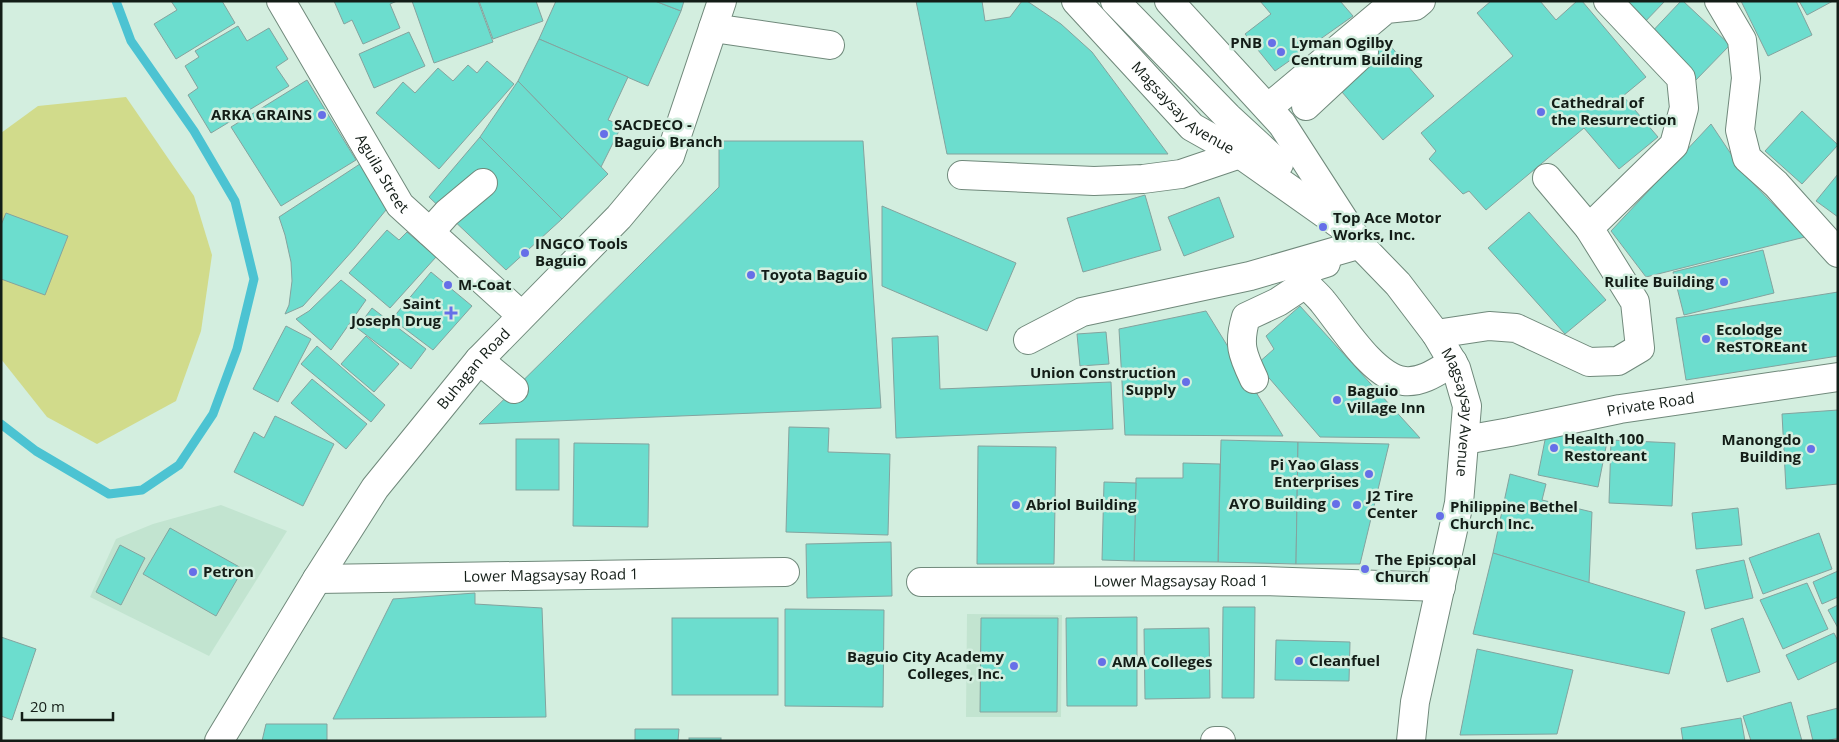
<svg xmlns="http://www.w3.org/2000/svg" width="1839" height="742" font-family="'Open Sans',sans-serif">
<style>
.built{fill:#c2e4d0}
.green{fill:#d1db8b}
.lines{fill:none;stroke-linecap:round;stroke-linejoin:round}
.stream{stroke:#4cc3d2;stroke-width:9}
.building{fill:#6cddce;stroke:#84a39e}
.minor-casing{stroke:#70897b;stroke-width:30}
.major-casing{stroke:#70897b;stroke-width:30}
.highway-casing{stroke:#70897b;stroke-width:30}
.minor{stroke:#fff;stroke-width:28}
.major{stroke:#fff;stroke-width:28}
.highway{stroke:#fff;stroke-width:28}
.poi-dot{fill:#666fe8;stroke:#d3eedf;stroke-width:2}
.labels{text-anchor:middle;stroke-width:5;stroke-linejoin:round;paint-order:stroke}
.poi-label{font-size:15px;font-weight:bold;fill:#131d17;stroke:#d3eedf;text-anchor:start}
.street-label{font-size:15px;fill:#131d17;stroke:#d3eedf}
</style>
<rect width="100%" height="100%" fill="#d3eedf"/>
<g class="built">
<polygon points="221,505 287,531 209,656 90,597 116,539 153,524"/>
<polygon points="967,614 1062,615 1061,717 966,717"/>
</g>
<polygon class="green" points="126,97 194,196 212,255 201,331 176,401 97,444 47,417 1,359 1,133 38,106"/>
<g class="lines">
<polyline class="stream" points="1,424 36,451 109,494 142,490 179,465 213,414 237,349 254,279 235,201 194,131 131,41 116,1"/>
</g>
<g class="building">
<polygon points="171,1 222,1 235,23 176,59 154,24 177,10"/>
<polygon points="334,1 397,1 390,4 400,28 363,44 352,20 344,24"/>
<polygon points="412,1 478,1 493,42 434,63"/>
<polygon points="479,1 536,1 543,21 493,39"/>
<polygon points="556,1 655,1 681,11 648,86 539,39"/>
<polygon points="655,1 684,1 681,11"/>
<polygon points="916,1 982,1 985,21 1010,17 1022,1 1027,1 1061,24 1092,52 1168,154 947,154"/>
<polygon points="1260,1 1340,1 1353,16 1275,71 1245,34 1271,14"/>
<polygon points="1491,1 1540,1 1556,20 1577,1 1582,1 1646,77 1623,96 1658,137 1619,169 1584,128 1486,210 1469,191 1463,194 1429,159 1436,151 1421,133 1513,56 1477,13"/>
<polygon points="1611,1 1665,1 1639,28"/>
<polygon points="1681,1 1683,1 1730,45 1694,82 1647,37"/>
<polygon points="1741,1 1796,1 1812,35 1768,56"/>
<polygon points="1799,1 1833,1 1807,15"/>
<polygon points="238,26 247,41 269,28 288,59 276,67 289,86 211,133 188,95 198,88 185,66 199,57 195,51"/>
<polygon points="409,32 425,66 374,88 359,54"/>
<polygon points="539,39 628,77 608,120 622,125 601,167 518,81"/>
<polygon points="1387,42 1434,96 1383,140 1336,85"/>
<polygon points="487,61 514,84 439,169 376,113 403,82 415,93 438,68 453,81 468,65 477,73"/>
<polygon points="307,80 356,160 281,206 231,127"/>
<polygon points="518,81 608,174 562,219 480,137"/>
<polygon points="1802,111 1838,145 1802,184 1765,151"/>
<polygon points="1711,124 1745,175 1805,237 1646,277 1611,231"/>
<polygon points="480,137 562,219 506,270 429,197"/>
<polygon points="719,141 863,141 881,408 479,424 719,187"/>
<polygon points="366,160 390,202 386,210 354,249 303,306 285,314 289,305 292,281 291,262 285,235 279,217"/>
<polygon points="1838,174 1838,217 1816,201"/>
<polygon points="1145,195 1161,250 1083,272 1067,218"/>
<polygon points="1219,197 1234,237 1184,256 1168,217"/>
<polygon points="882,206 1016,263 987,331 882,286"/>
<polygon points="1529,212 1606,300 1565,334 1488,248"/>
<polygon points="6,213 68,236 45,295 1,279 1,225"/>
<polygon points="387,230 399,240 407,232 436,257 390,308 349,273"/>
<polygon points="1763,250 1774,293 1684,315 1673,272"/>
<polygon points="431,272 472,306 433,350 392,319"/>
<polygon points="341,280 366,300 331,350 296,319 309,311"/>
<polygon points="1838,292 1838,356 1686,380 1676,318"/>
<polygon points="1300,306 1420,438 1320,437 1257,364 1274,349 1266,336"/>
<polygon points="372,308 426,349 411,369 357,328"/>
<polygon points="1206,311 1283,436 1125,435 1119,329"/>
<polygon points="286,326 311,339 278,402 253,389"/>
<polygon points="1106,332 1109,364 1080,366 1077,334"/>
<polygon points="366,336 399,364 374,392 341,364"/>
<polygon points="938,336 940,389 1111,382 1113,429 896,438 892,338"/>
<polygon points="317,346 385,405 371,422 301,364"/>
<polygon points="312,379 367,424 346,449 291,403"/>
<polygon points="1838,410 1838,484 1786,489 1782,414"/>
<polygon points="275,416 334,444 303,506 234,472 254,432 264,438"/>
<polygon points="789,427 829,428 828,452 890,454 888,535 786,532"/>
<polygon points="1547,430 1607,442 1598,487 1538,475"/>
<rect x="516" y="439" width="43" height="51"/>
<polygon points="1221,440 1298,442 1296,564 1218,562"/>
<polygon points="1611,440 1675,443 1672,506 1609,503"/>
<polygon points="1298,442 1389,444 1360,564 1296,564"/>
<polygon points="574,443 649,444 648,527 573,526"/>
<polygon points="978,446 1056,447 1054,564 977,564"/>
<polygon points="1183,463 1220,464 1218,562 1134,561 1136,478 1183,478"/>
<polygon points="1510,474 1546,484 1542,500 1592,512 1589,583 1493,553"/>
<polygon points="1104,482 1136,483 1134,561 1102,560"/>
<polygon points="1738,508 1742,545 1696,549 1692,513"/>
<polygon points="170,528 243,569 216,616 143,574"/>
<polygon points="1819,533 1832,569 1763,594 1749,558"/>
<polygon points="891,542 892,596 807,598 806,544"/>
<polygon points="120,545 145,558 121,605 96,592"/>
<polygon points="1493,553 1685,612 1669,674 1473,634"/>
<polygon points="1744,560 1753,598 1705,609 1696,570"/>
<polygon points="1838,571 1838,597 1822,604 1813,582"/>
<polygon points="1807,583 1828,629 1783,649 1760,600"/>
<polygon points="475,593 475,604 542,608 546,717 333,719 393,599"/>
<polygon points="1838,605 1838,628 1828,610"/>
<polygon points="1223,607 1255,607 1254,698 1222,698"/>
<polygon points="785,609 884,610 883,707 785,706"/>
<polygon points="1137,617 1137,706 1067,706 1066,618"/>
<rect x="672" y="618" width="106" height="77"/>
<polygon points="981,618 1058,618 1057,712 980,712"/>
<polygon points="1743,618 1760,672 1727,682 1711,629"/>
<polygon points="1209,628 1210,698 1145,699 1144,629"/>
<polygon points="1834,633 1838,641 1838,661 1798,680 1786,655"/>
<polygon points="1,637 36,649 12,720 1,716"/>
<polygon points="1276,640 1350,642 1349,681 1275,680"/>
<polygon points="1477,649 1573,670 1557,734 1460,735"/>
<polygon points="1791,702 1802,741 1751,741 1743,716"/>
<polygon points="1838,708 1838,738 1826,741 1813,741 1807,716"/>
<polygon points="1741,718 1745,741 1683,741 1681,728"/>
<polygon points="266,724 327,724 327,741 262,741"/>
<polygon points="635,729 679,729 678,741 635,741"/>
<rect x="689" y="738" width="32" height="3"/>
</g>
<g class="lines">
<defs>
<g id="minor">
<path id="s1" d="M 281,1 L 400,205 L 521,315"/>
<polyline points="1719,1 1742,40 1746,78 1740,130 1747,158 1776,184 1838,253"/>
<polyline points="713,28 830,45"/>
<polyline points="1306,106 1364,52"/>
<polyline points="1268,108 1386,9 1415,6 1421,1"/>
<polyline points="962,175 1094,181 1143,179 1181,174 1240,154"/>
<polyline points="1547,178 1589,228"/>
<polyline points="430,232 447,213 483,183"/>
<path d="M 1326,263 L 1307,269 L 1300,277 C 1307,287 1316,293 1323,302 C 1342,325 1373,377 1404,381 C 1422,383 1438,371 1453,362"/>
<polyline points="1436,334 1489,326 1516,328 1589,362 1618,361 1640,348 1635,302 1589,228 1674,145 1684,108 1681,78 1608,1"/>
<polyline points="1028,340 1082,312 1250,276 1361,244"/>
<polyline points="479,360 514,389"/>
<path d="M 1254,379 C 1242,354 1238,344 1246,317 L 1278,302 L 1305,284"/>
<path id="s2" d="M 1465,440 L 1510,432 L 1620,409 L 1838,377"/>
<path id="s3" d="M 317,579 L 785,572"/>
<path id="s4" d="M 921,582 L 1265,581 L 1441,587"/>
<polyline points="1215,741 1221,741"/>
</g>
<g id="major">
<path id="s5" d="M 219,741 L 317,579 L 375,488 L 479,360 L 619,217 L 670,156 L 722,1"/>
</g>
<g id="highway">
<path id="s6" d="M 1076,1 L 1192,127 L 1240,154 L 1342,226"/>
<polyline points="1115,1 1228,117 1279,164"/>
<path id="s7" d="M 1169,1 L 1282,124 L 1353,234 L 1366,251 L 1398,284 L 1436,334 L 1456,368 L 1467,406 L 1459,503 L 1415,702 L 1411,741"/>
</g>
</defs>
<use href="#minor" class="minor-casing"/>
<use href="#major" class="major-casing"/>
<use href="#highway" class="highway-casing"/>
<use href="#minor" class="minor"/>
<use href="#major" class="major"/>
<use href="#highway" class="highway"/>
</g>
<g class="poi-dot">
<circle cx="1272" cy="43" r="5"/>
<circle cx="1281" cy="52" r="5"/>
<circle cx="1541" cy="112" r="5"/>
<circle cx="322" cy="115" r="5"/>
<circle cx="604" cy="134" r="5"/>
<circle cx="1323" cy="227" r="5"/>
<circle cx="525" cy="253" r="5"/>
<circle cx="751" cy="275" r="5"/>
<circle cx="1724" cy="282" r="5"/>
<circle cx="448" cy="285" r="5"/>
<path d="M448.5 305.5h5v5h5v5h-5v5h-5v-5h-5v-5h5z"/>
<circle cx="1706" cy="339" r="5"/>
<circle cx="1186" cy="382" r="5"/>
<circle cx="1337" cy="400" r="5"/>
<circle cx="1554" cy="448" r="5"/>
<circle cx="1811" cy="449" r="5"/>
<circle cx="1369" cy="474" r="5"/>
<circle cx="1336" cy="504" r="5"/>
<circle cx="1016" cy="505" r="5"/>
<circle cx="1357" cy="505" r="5"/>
<circle cx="1440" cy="516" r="5"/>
<circle cx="1365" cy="569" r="5"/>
<circle cx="193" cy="572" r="5"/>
<circle cx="1299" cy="661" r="5"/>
<circle cx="1102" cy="662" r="5"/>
<circle cx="1014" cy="666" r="5"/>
</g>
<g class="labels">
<g class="poi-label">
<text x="1262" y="48" text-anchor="end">PNB</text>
<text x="1291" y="48">Lyman Ogilby<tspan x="1291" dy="17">Centrum Building</tspan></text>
<text x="1551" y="108">Cathedral of<tspan x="1551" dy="17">the Resurrection</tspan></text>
<text x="312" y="120" text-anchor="end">ARKA GRAINS</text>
<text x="614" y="130">SACDECO -<tspan x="614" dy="17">Baguio Branch</tspan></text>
<text x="1333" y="223">Top Ace Motor<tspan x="1333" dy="17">Works, Inc.</tspan></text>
<text x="535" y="249">INGCO Tools<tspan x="535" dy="17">Baguio</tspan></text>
<text x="761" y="280">Toyota Baguio</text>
<text x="1714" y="287" text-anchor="end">Rulite Building</text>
<text x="458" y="290">M-Coat</text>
<text x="441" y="309" text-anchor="end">Saint<tspan x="441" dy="17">Joseph Drug</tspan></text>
<text x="1716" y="335">Ecolodge<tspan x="1716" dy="17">ReSTOREant</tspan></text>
<text x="1176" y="378" text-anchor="end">Union Construction<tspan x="1176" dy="17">Supply</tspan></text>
<text x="1347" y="396">Baguio<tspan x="1347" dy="17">Village Inn</tspan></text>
<text x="1564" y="444">Health 100<tspan x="1564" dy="17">Restoreant</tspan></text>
<text x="1801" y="445" text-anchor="end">Manongdo<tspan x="1801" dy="17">Building</tspan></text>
<text x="1359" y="470" text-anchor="end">Pi Yao Glass<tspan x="1359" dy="17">Enterprises</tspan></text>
<text x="1367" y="501">J2 Tire<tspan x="1367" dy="17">Center</tspan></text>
<text x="1326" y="509" text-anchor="end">AYO Building</text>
<text x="1026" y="510">Abriol Building</text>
<text x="1450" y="512">Philippine Bethel<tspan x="1450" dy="17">Church Inc.</tspan></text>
<text x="1375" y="565">The Episcopal<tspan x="1375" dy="17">Church</tspan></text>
<text x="203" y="577">Petron</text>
<text x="1004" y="662" text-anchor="end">Baguio City Academy<tspan x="1004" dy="17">Colleges, Inc.</tspan></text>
<text x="1309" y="666">Cleanfuel</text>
<text x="1112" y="667">AMA Colleges</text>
</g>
<g class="street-label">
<text dy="5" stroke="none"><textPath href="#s6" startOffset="152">Magsaysay Avenue</textPath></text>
<text dy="5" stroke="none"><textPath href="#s1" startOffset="200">Aguila Street</textPath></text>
<text dy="5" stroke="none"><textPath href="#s5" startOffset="452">Buhagan Road</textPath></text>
<text dy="5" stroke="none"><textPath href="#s2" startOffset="189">Private Road</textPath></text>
<text dy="5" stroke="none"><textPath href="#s7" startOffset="512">Magsaysay Avenue</textPath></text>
<text dy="5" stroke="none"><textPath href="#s3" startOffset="234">Lower Magsaysay Road 1</textPath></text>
<text dy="5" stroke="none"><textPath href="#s4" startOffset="260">Lower Magsaysay Road 1</textPath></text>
</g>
</g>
<rect width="1839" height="742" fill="none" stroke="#131d17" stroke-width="5"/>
<path d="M22 712v8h91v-8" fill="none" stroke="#131d17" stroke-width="2.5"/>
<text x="30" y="712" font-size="15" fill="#131d17" stroke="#d3eedf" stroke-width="4" paint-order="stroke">20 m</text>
</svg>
